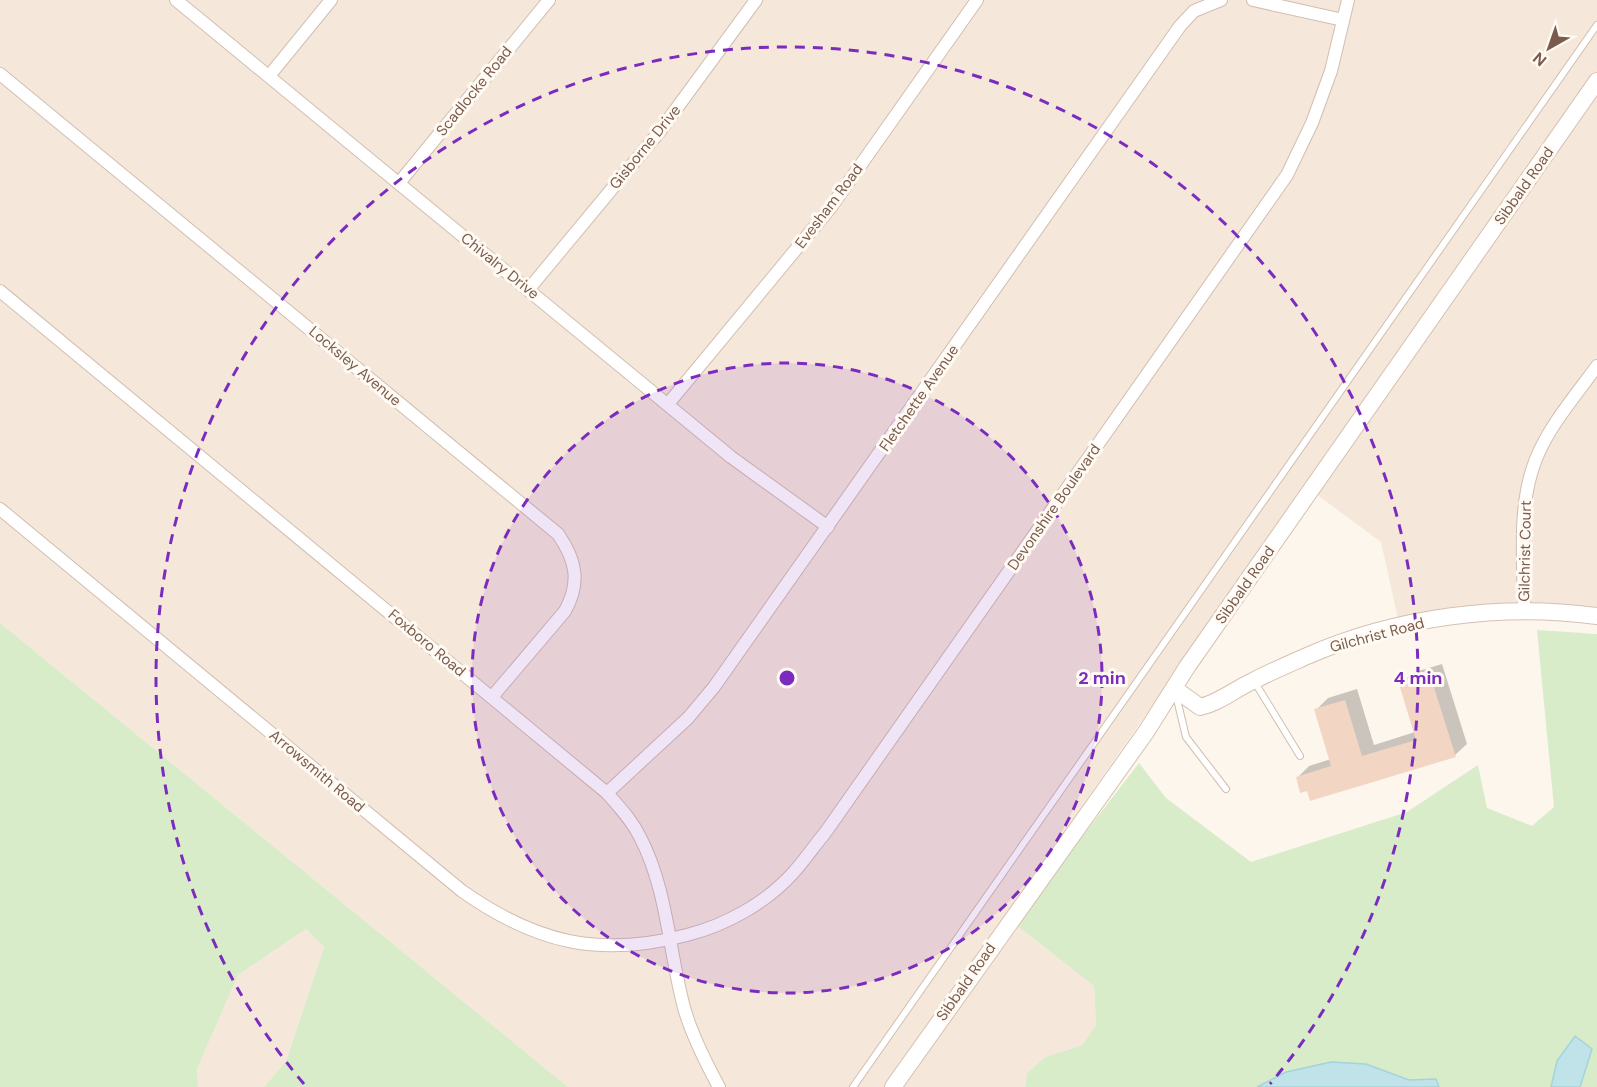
<svg xmlns="http://www.w3.org/2000/svg" width="1597" height="1087" font-family="'DM Sans',sans-serif">
<style>
.residential{fill:#f5e8da}
.green{fill:#d8ecc9}
.water{fill:#bfe3e8;stroke:#a5d3da;stroke-width:1.5}
.shadow{fill:#0003}
.building{fill:#f3d5c3}
.lines{fill:none;stroke-linecap:round;stroke-linejoin:round}
.lane-casing{stroke:#d1beb0;stroke-width:8}
.street-casing{stroke:#d1beb0;stroke-width:14}
.secondary-casing{stroke:#d6c0b0;stroke-width:18}
.lane{stroke:#fff;stroke-width:6}
.street{stroke:#fff;stroke-width:12}
.secondary{stroke:#fff;stroke-width:16}
.ring{fill:none;stroke:#7b2cbf;stroke-width:3;stroke-dasharray:10 8}
.labels{text-anchor:middle;stroke-width:6;stroke-linejoin:round;paint-order:stroke}
.street-label{font-size:15px;fill:#7a5c4d;stroke:#fffaf3}
.centre{fill:#7b2cbf;stroke:#fffaf3;stroke-width:3}
.ring-label{font-size:18px;text-anchor:middle;font-weight:bold;fill:#7b2cbf;stroke:#fffaf3;stroke-width:6;stroke-linejoin:round;paint-order:stroke}
</style>
<rect width="100%" height="100%" fill="#fdf6ec"/>
<g class="residential">
<polygon points="0,0 1597,0 1597,71 885,1087 568,1087 0,623"/>
<polygon points="1597,92 1597,610 1398,619 1381,542 1316,494"/>
<polygon points="1015,924 1094,986 1096,1025 1082,1045 1045,1057 1027,1073 1025,1087 900,1087"/>
<polygon points="306,929 324,947 286,1061 264,1087 198,1087 197,1069 238,975"/>
</g>
<g class="green">
<polygon points="0,623 568,1087 264,1087 286,1061 324,947 306,929 238,975 197,1069 198,1087 0,1087"/>
<polygon points="1537,630 1597,634 1597,1087 1580,1087 1592,1049 1557,1061 1551,1087 1439,1087 1436,1079 1409,1080 1366,1064 1286,1072 1257,1087 1025,1087 1027,1073 1045,1057 1082,1045 1096,1025 1094,986 1015,924 1139,763 1166,798 1251,862 1407,812 1478,765 1487,808 1532,826 1554,807"/>
</g>
<g class="water">
<polygon points="1575,1036 1592,1049 1580,1087 1551,1087 1557,1061"/>
<polygon points="1331,1062 1366,1064 1409,1080 1436,1079 1439,1087 1257,1087 1286,1072"/>
</g>
<polygon class="shadow" points="1442,664 1467,744 1455,755 1308,789 1297,778 1309,766 1331,759 1316,710 1328,698 1357,689 1374,745 1415,732 1400,685 1412,673"/>
<polygon class="building" points="1430,675 1456,757 1310,801 1307,791 1300,793 1296,777 1331,766 1314,709 1345,700 1362,756 1416,740 1399,684"/>
<g class="lines">
<defs>
<g id="lane">
<polyline points="1254,681 1300,756"/>
<polyline points="1176,695 1186,737 1226,789"/>
<polyline points="853,1087 1597,25"/>
</g>
<g id="street">
<polyline points="176,0 731,457 828,527"/>
<polyline points="1253,0 1343,20"/>
<path d="M 0,74 L 558,534 C 576,560 581,582 565,611 L 492,697"/>
<polyline points="269,76 331,0"/>
<polyline points="399,183 549,0"/>
<polyline points="528,290 660,131 756,0"/>
<path d="M 0,291 L 607,793 C 619,807 632,820 640,837 C 668,890 669,955 685,1011 C 693,1038 706,1063 719,1087"/>
<polyline points="668,404 831,207 977,0"/>
<path d="M 0,509 L 462,891 C 536,943 599,958 687,935 C 726,925 766,903 793,873 C 804,861 814,846 825,833 L 1287,175 L 1312,123 L 1331,71 L 1348,0"/>
<path d="M 1524,611 C 1524,562 1517,506 1536,459 C 1549,426 1576,395 1597,366"/>
<polyline points="607,793 688,718 714,687 1180,26 1194,11 1221,0"/>
</g>
<g id="secondary">
<path d="M 1175,689 L 1200,707 C 1219,703 1235,689 1253,681 C 1270,672 1289,664 1307,656 C 1396,617 1501,603 1597,616"/>
<polyline points="893,1087 1146,732 1187,667 1597,81"/>
</g>
</defs>
<use href="#lane" class="lane-casing"/>
<use href="#street" class="street-casing"/>
<use href="#secondary" class="secondary-casing"/>
<use href="#lane" class="lane"/>
<use href="#street" class="street"/>
<use href="#secondary" class="secondary"/>
</g>
<circle cx="787" cy="678" r="315" fill="#7b2cbf" fill-opacity=".12"/>
<g class="ring">
<circle cx="787" cy="678" r="315"/>
<path d="M304 1084A631 631 0 1 1 1270 1084"/>
</g>
<g class="labels">
<g class="street-label">
<text transform="translate(474 91) rotate(-51)" y="5">Scadlocke Road</text>
<text transform="translate(645 147) rotate(-51)" y="5">Gisborne Drive</text>
<text transform="translate(1524 186) rotate(-55)" y="5">Sibbald Road</text>
<text transform="translate(829 206) rotate(-53)" y="5">Evesham Road</text>
<text transform="translate(500 266) rotate(39)" y="5">Chivalry Drive</text>
<text transform="translate(355 366) rotate(40)" y="5">Locksley Avenue</text>
<text transform="translate(919 398) rotate(-55)" y="5">Fletchette Avenue</text>
<text transform="translate(1054 507) rotate(-55)" y="5">Devonshire Boulevard</text>
<text transform="translate(1525 551) rotate(-89)" y="5">Gilchrist Court</text>
<text transform="translate(1245 585) rotate(-55)" y="5">Sibbald Road</text>
<text transform="translate(1377 635) rotate(-15)" y="5">Gilchrist Road</text>
<text transform="translate(427 643) rotate(40)" y="5">Foxboro Road</text>
<text transform="translate(317 771) rotate(40)" y="5">Arrowsmith Road</text>
<text transform="translate(966 982) rotate(-55)" y="5">Sibbald Road</text>
</g>
</g>
<circle cx="787" cy="678" r="9" class="centre"/>
<g class="ring-label">
<text x="1102" y="684">2 min</text>
<text x="1418" y="684">4 min</text>
</g>
<g transform="translate(1549 48) rotate(220)" stroke="#fffaf3" stroke-width="4.5" paint-order="stroke">
<path d="M0-4.5L10 22L0 15L-10 22Z" fill="#7a5c4d"/>
<text y="-9" font-size="16" font-weight="bold" text-anchor="middle" fill="#7a5c4d">N</text>
</g>
</svg>
